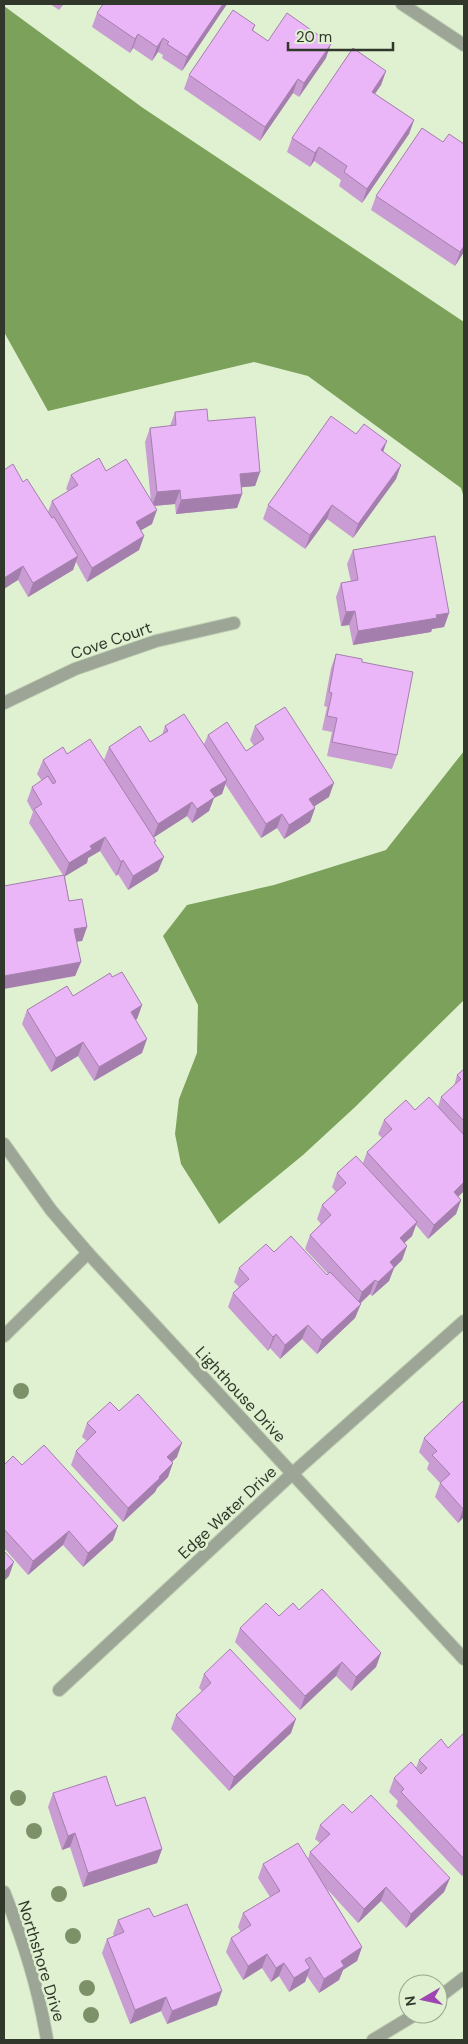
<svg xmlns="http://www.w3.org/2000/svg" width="468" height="2044" font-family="'DM Sans',sans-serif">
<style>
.water{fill:#7ca15b}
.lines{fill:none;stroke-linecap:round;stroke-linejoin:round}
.minor-casing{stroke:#bcccb0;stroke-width:14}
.minor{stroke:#9da597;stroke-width:12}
.tree{fill:#7c9167}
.wall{fill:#c99dd4}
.shaded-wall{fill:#a47fad}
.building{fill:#eab6f7;stroke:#a47fad}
.labels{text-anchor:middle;stroke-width:5;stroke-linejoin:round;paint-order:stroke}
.street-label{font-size:16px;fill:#31382b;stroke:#dff1d1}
</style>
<rect width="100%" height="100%" fill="#dff1d1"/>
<g class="water">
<polygon points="4,6 143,108 464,322 464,498 461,488 308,376 254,362 48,411 4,332"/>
<polygon points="464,751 464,1000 354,1108 303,1155 219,1224 181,1164 175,1134 179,1099 197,1053 198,1005 163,936 187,905 274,885 386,850"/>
</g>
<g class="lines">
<defs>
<g id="minor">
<polyline points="402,4 464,45"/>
<polyline points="4,703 75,669 156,641 234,623"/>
<polyline points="4,1144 51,1210 88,1253 464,1659"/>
<polyline points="4,1336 88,1253"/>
<polyline points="59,1690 293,1473 464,1321"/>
<path d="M 4,1892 C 23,1939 39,1990 47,2040"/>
<polyline points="438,1998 464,1978"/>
<polyline points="373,2040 416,2014"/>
</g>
</defs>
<use href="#minor" class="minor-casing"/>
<use href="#minor" class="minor"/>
</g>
<g class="tree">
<circle cx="21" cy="1391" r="8"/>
<circle cx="18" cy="1798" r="8"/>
<circle cx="34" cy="1831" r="8"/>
<circle cx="59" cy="1894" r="8"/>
<circle cx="73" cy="1936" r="8"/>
<circle cx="87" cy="1988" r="8"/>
<circle cx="91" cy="2015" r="8"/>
</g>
<g class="wall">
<polygon points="50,4 64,4 59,10"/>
<polygon points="103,4 227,4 182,71 162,58 163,55 158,52 152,61 133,48 130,53 92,27 97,13"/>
<polygon points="255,25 253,31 268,41 326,58 299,97 293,93 260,141 184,89 189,75"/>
<polygon points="386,71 381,85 375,94 414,120 409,134 362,203 339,186 341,180 314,161 310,167 287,152 292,138"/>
<polygon points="443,142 464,144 464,252 455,266 371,210 376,196"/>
<polygon points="175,412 208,421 260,472 255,486 241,487 242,494 237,508 176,514 175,504 154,506 152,524 141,530 144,536 139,550 87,582 76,562 73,570 28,597 18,580 23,482 48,512 52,501 68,491 66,489 71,475 106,471 151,501 145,442 150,428 170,426"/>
<polygon points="356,434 383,452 401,465 396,479 353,538 327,519 305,549 263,519 268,505"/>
<polygon points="353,550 449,613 444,627 432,629 431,632 353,645 349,625 341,626 336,597 341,583 351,582 347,564"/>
<polygon points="336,654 362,662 397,755 392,769 327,756 332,732 322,730 327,707 324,706 331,668"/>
<polygon points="165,726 204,744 208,735 246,751 254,746 250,740 255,726 329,797 314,806 315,808 310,822 284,839 277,828 261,838 225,784 222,794 214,798 209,811 192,823 187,816 154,837 158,871 128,890 118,874 116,876 100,851 88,858 87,863 65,876 69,901 87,927 82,941 76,941 81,962 75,976 63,875 29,823 33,812 27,801 32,787 42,781 37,774 43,760 67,754 104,760 109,747 150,742 162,735"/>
<polygon points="112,977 142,1005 137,1019 135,1020 142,1053 94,1081 78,1056 51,1072 22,1024 27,1010 73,996"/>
<polygon points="464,1069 464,1191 458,1197 461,1200 456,1214 428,1239 416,1225 412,1236 404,1243 407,1246 402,1260 394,1268 389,1281 372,1296 370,1294 360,1304 355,1318 317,1354 302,1339 280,1359 270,1348 268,1351 228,1307 233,1293 239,1287 234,1282 239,1268 274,1252 327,1275 328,1274 305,1249 310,1235 321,1224 317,1219 322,1205 336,1192 332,1187 337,1173 363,1163 367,1152 382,1138 378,1134 384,1120 415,1110 438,1107 441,1097 454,1086 457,1075"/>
<polygon points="464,1400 464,1517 458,1523 435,1497 440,1483 427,1469 429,1463 419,1452 424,1438"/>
<polygon points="87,1423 177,1457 172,1462 168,1477 157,1488 155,1492 123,1522 71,1465 76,1451 87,1441 82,1437"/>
<polygon points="4,1465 22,1465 113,1540 83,1567 63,1545 28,1575 4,1548"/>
<polygon points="299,1610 381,1653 376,1667 351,1691 336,1676 300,1710 235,1642 240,1628"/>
<polygon points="204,1674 291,1733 229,1791 171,1729 176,1715 202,1691 199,1688"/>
<polygon points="464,1735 464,1874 462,1876 396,1806 398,1801 389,1792 394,1778 416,1768 419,1760 448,1748"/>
<polygon points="53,1793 116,1806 162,1849 157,1863 83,1887 70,1847 62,1850 48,1807"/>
<polygon points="352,1813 450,1878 444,1892 406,1928 381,1901 358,1923 326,1888 362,1947 357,1961 343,1970 339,1980 319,1993 307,1976 305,1982 289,1992 279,1976 271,1982 262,1968 243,1980 226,1952 231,1938 241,1932 238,1927 243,1913 270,1897 258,1878 263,1864 308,1859 310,1852 320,1843 315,1839 320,1825"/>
<polygon points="154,1917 217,2005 167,2024 161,2011 130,2024 102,1953 107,1939 114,1936 113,1934 118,1920"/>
</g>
<g class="shaded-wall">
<polygon points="223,4 227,4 182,71 187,57"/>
<polygon points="138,34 133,48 130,53 135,39"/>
<polygon points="163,38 158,52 152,61 157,47"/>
<polygon points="331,44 326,58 299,97 304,83"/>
<polygon points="386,71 381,85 367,105 372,92"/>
<polygon points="298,79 293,93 260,141 265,127"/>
<polygon points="414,120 409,134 362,203 367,189"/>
<polygon points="319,147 314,161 310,167 315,153"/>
<polygon points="464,246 464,252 455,266 460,252"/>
<polygon points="387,441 382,455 381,450"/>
<polygon points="401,465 396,479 353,538 358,524"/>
<polygon points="260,472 255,486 235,488 240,474"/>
<polygon points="180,490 175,504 152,506 157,492"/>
<polygon points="242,494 237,508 176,514 181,500"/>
<polygon points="332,505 327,519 305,549 310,535"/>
<polygon points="157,510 152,524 131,536 136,522"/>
<polygon points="144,536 139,550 87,582 92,568"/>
<polygon points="78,556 73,570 28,597 33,583"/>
<polygon points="23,566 18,580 4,589 4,578"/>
<polygon points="355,611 349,625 341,626 346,612"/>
<polygon points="449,613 444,627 432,629 431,632 353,645 358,631"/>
<polygon points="227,780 222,794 214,798 209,811 192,823 197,809 210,790"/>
<polygon points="334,783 329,797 304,813 309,799"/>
<polygon points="192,802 187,816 153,838 158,824"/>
<polygon points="315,808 310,822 284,839 289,825"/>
<polygon points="282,814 277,828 261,838 266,824"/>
<polygon points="105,837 100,851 88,858 87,863 64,877 69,863 90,846"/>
<polygon points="164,857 158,871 128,890 133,876"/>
<polygon points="123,860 118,874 116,876 121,862"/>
<polygon points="87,927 82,941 69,943 74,929"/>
<polygon points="81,962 75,976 4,989 4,976"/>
<polygon points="142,1005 137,1019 126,1026 131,1012"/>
<polygon points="147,1039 142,1053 94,1081 99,1067"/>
<polygon points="83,1042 78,1056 51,1072 56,1058"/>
<polygon points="464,1182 464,1191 448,1206 454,1192"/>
<polygon points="461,1200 456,1214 428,1239 434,1225"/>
<polygon points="417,1222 412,1236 395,1252 400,1238"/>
<polygon points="407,1246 402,1260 394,1268 389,1281 372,1296 378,1282 390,1262"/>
<polygon points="375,1280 370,1294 357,1306 362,1292"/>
<polygon points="361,1304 355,1318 317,1354 322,1340"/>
<polygon points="308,1325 302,1339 280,1359 285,1345"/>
<polygon points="276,1334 270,1348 268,1351 273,1337"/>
<polygon points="182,1443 177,1457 162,1471 167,1457"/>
<polygon points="173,1463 168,1477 157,1488 155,1492 123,1522 128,1508"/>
<polygon points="464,1508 464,1517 458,1523 463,1509"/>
<polygon points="118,1526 113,1540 83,1567 88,1553"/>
<polygon points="69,1531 63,1545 28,1575 33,1561"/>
<polygon points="14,1562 9,1576 4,1581 4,1572"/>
<polygon points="381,1653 376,1667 351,1691 356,1677"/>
<polygon points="342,1662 336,1676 300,1710 305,1696"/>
<polygon points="296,1719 291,1733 229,1791 234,1777"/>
<polygon points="75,1833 70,1847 62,1850 68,1836"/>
<polygon points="162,1849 157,1863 83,1887 88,1873"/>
<polygon points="450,1878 444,1892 406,1928 411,1914"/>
<polygon points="386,1887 381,1901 358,1923 364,1909"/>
<polygon points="362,1947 357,1961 343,1970 339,1980 319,1993 324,1979 341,1961"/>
<polygon points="267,1954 262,1968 243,1980 248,1966"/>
<polygon points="284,1963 279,1976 271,1982 276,1968"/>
<polygon points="310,1968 305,1982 289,1992 294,1978"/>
<polygon points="222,1991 217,2005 167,2024 172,2011"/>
<polygon points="166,1997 161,2011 130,2024 135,2010"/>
</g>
<g class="building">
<polygon points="103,4 223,4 187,57 167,44 169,42 163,38 157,47 138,34 135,39 97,13"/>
<polygon points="233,10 255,25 252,30 268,41 287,13 331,44 304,83 298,79 265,127 189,75"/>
<polygon points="353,48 386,71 372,92 414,120 367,189 344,172 347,166 319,147 315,153 292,138"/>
<polygon points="422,128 443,142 449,134 464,144 464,246 460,252 376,196"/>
<polygon points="207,409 208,421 255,417 260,472 240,474 242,494 181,500 180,490 157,492 150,428 176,425 175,412"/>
<polygon points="331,416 356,434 364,424 387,441 381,450 401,465 358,524 332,505 310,535 268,505"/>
<polygon points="99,458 106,471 126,459 157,510 136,522 144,536 92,568 52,501 78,485 71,475"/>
<polygon points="13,464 23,482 27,479 52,518 54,517 78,556 33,583 23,566 4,578 4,470"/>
<polygon points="435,536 449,613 436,615 437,618 358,631 355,611 346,612 341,583 358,580 353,550"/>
<polygon points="336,654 362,659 362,662 413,672 397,755 332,742 337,718 327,716 332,693 329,692"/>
<polygon points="285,707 334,783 309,799 315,808 289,825 282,814 266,824 208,735 227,722 246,751 264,739 255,726"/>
<polygon points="184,714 227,780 210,790 215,797 197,809 192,802 158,824 109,747 140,726 150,742 168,731 165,726"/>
<polygon points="90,739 156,841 154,842 164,857 133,876 123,860 121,862 105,837 90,846 92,849 69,863 34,809 42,804 32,787 48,776 53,784 56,782 43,760 63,747 67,754"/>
<polygon points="64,875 69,901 82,899 87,927 74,929 81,962 4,976 4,886"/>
<polygon points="122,972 142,1005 131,1012 147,1039 99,1067 83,1042 56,1058 27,1010 67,986 73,996 110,973 112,977"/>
<polygon points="464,1069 464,1121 441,1097 461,1079 457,1075"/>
<polygon points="429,1097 464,1135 464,1182 454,1192 461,1200 434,1225 367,1152 392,1129 384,1120 406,1100 415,1110"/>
<polygon points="356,1156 417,1222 400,1238 407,1246 390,1262 394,1267 378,1282 375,1280 362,1292 310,1235 331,1215 322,1205 346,1183 337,1173"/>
<polygon points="291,1236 327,1275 330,1272 361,1304 322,1340 308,1325 285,1345 276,1334 273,1337 233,1293 249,1279 239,1268 266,1244 274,1252"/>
<polygon points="138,1394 182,1443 167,1457 173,1463 159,1477 160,1478 128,1508 76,1451 96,1432 87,1423 110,1402 119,1411"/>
<polygon points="464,1400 464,1508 463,1509 440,1483 450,1474 432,1455 437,1451 424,1438"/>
<polygon points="44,1445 118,1526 88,1553 69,1531 33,1561 4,1529 4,1465 13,1456 22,1465"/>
<polygon points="4,1551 14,1562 4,1572"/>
<polygon points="322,1589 381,1653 356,1677 342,1662 305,1696 240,1628 266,1603 279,1616 293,1603 299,1610"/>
<polygon points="230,1649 296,1719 234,1777 176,1715 211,1683 204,1674"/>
<polygon points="463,1734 464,1735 464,1859 401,1792 404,1789 394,1778 411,1762 421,1774 427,1768 419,1760 441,1739 448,1748"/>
<polygon points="106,1776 116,1806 145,1797 162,1849 88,1873 75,1833 68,1836 53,1793"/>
<polygon points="371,1795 450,1878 411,1914 386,1887 364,1909 310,1852 330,1834 320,1825 343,1804 352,1813"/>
<polygon points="298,1843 362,1947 341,1961 344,1966 324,1979 310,1957 305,1960 310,1968 294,1978 284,1963 276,1968 267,1954 248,1966 231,1938 251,1925 243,1913 280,1891 263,1864"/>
<polygon points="187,1904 222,1991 172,2011 166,1997 135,2010 107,1939 124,1932 118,1920 149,1908 154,1917"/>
</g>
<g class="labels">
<g class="street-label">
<text transform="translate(111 640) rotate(-19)" y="6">Cove Court</text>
<text transform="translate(241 1394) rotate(47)" y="6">Lighthouse Drive</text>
<text transform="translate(227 1512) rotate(-43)" y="6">Edge Water Drive</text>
<text transform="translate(42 1961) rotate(73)" y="6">Northshore Drive</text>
</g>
</g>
<rect width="468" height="2044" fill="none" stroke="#31382b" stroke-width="10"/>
<g transform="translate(423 1999) rotate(261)"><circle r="24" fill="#dff1d1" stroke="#99a78f"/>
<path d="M0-4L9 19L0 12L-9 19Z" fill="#9e46b2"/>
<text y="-8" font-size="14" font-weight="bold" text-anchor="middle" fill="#31382b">N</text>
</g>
<path d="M288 42v8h105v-8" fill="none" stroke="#31382b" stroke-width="2.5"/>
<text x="296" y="42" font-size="15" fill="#31382b" stroke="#dff1d1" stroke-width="4" paint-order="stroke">20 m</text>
</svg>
